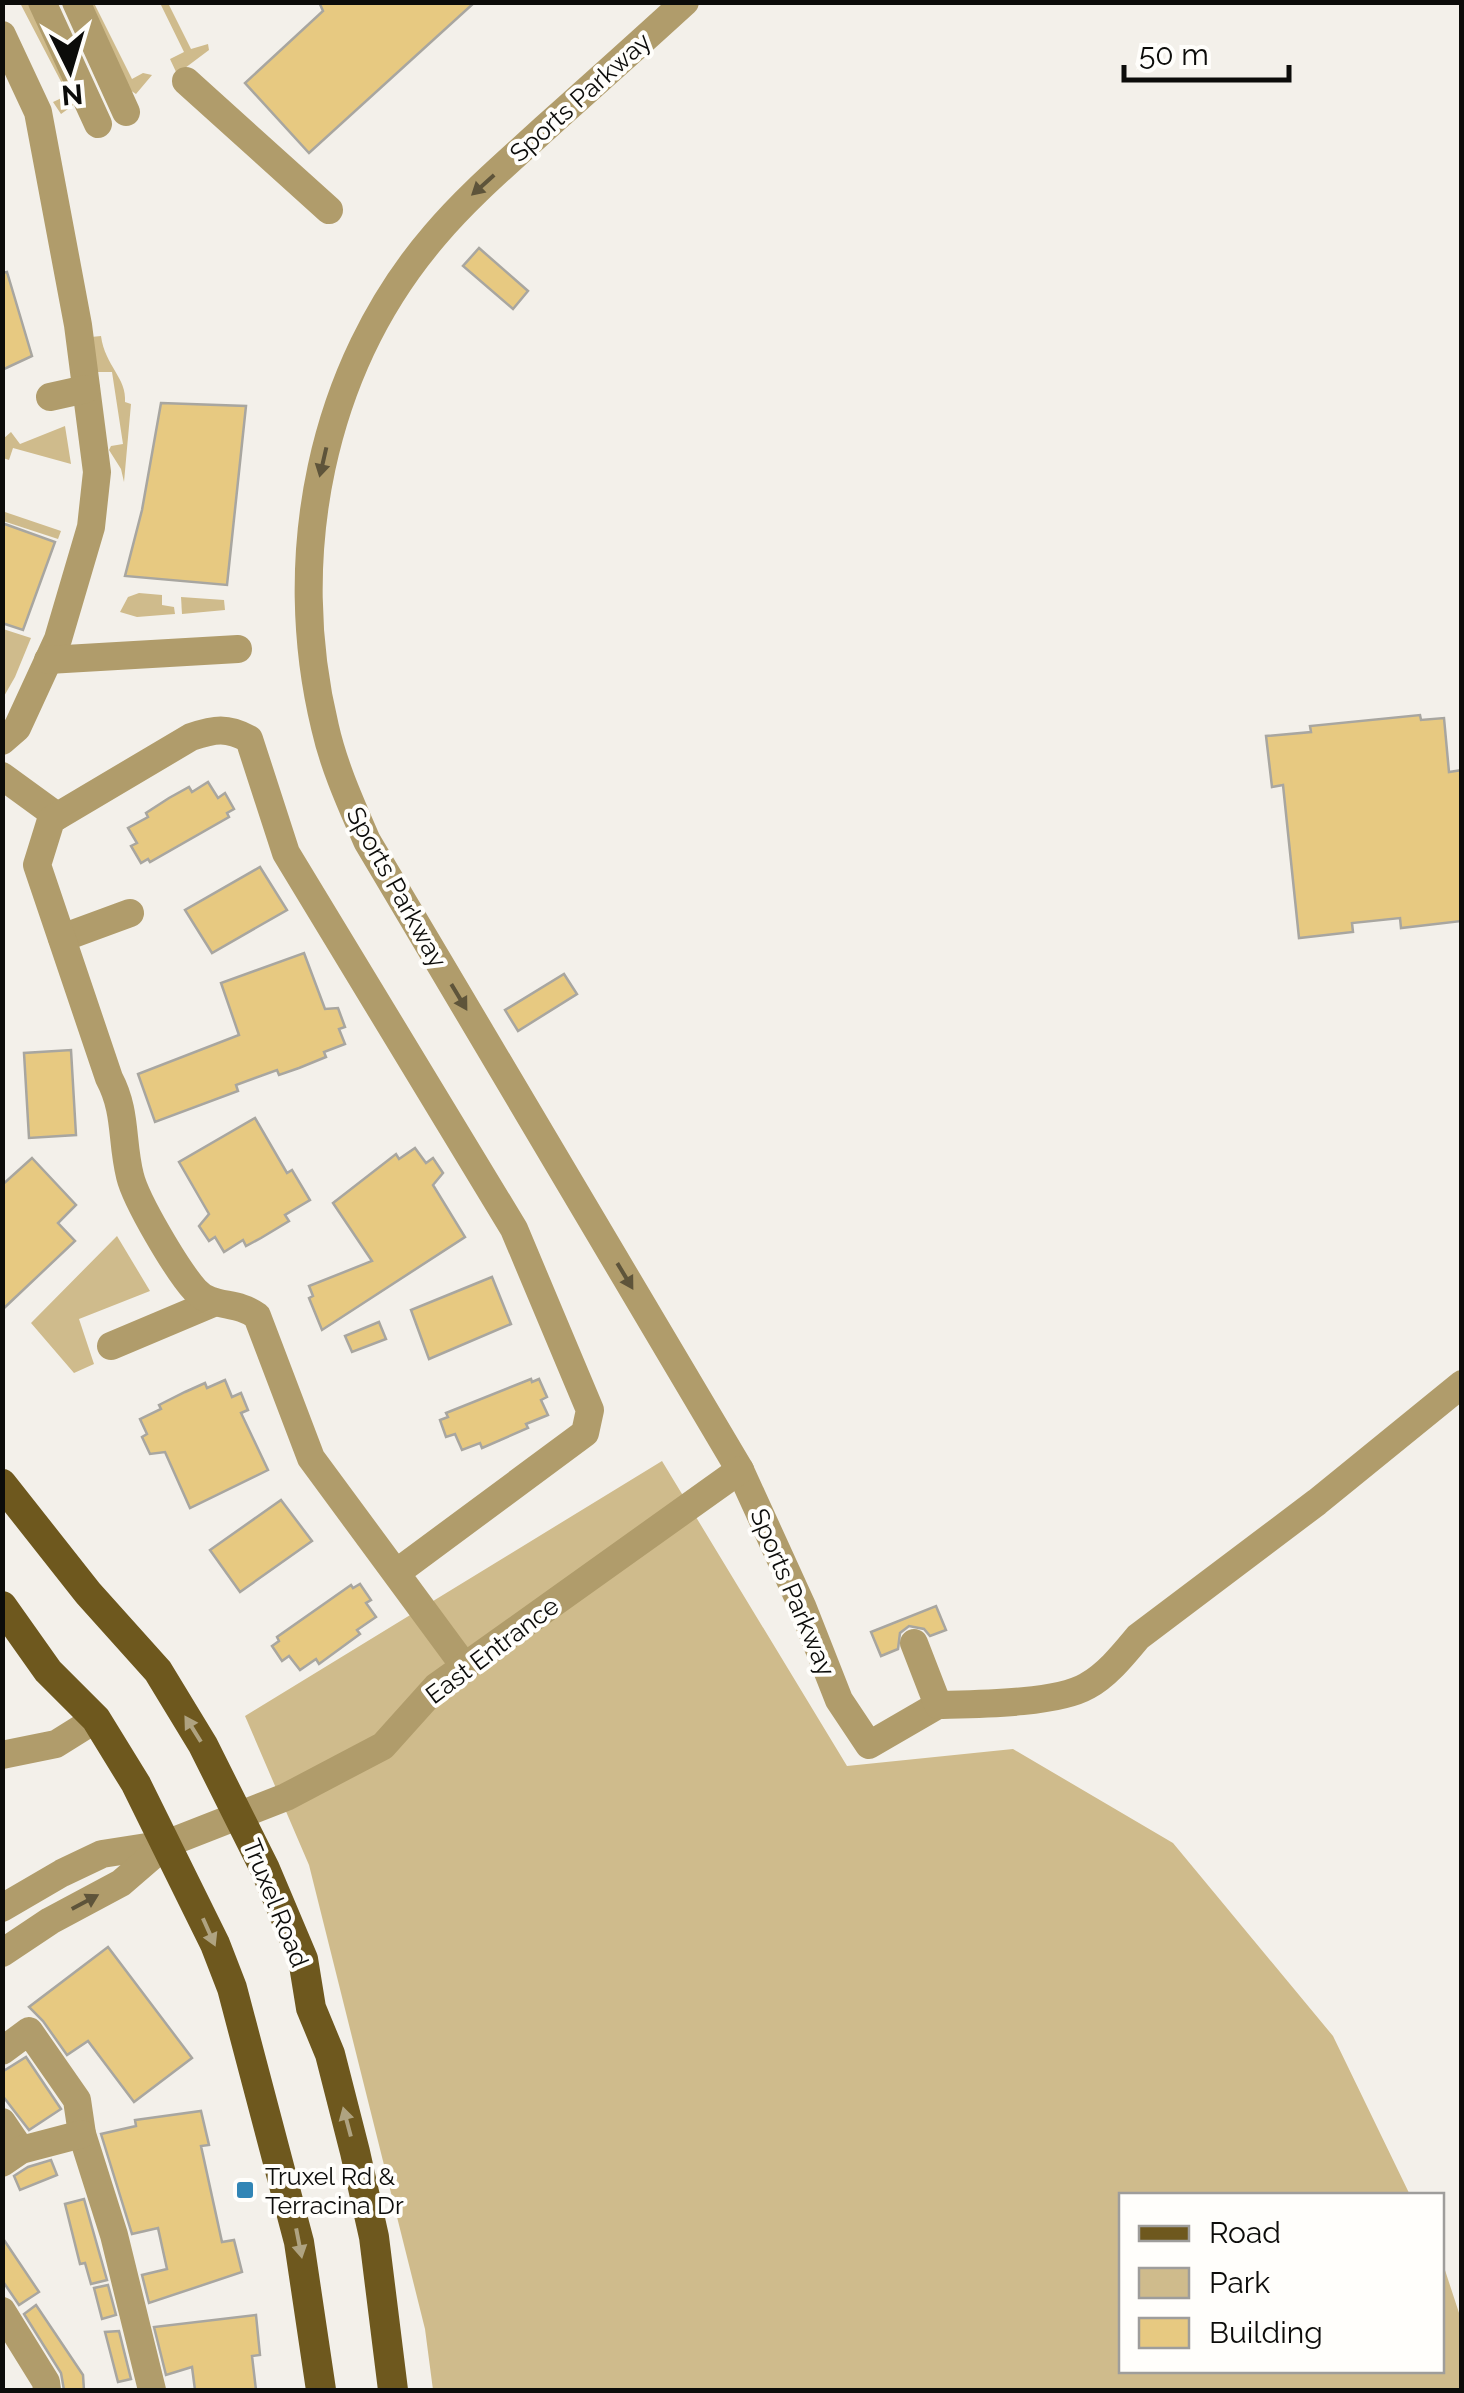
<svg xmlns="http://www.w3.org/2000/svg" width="1464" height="2393" font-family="Raleway,sans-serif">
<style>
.green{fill:#cfbb8c}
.building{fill:#e7c981;stroke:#a8a6a0;stroke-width:2.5}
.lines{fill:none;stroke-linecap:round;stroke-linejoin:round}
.minor{stroke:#b09c6b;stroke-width:28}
.major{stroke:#6e581e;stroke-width:30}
.oneway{fill:#5e543a}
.oneway2{fill:#afa381}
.poi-dot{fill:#3185b5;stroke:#fffefb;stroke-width:4}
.labels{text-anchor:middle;stroke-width:8;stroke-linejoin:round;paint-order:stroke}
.street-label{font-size:25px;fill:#0c0c0a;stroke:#fffefb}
.poi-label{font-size:25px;fill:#0c0c0a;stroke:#fffefb;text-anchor:start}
</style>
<rect width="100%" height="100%" fill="#f3f0ea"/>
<g class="green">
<polygon points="20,3 29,3 75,104 61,114 53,102 68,95"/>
<polygon points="85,3 94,3 132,79 143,73 152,75 136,94 127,88"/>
<polygon points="160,3 168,3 191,49 208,44 209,50 177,74 170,59 184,52"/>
<path d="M 101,336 C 105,366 127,378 125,402 L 131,404 L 124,482 L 121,469 L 109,450 L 111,446 L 123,444 L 112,372 L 96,372 L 91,337 Z"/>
<polygon points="65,426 71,464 13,448 9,460 3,458 3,439 11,432 20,444"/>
<polygon points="2,511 61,531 58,539 3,521"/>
<polygon points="139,593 162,595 162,605 174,607 175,614 137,617 120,612 128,597"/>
<polygon points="181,597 224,600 225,610 182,614"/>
<polygon points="3,629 31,638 15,677 3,698"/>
<polygon points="117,1236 150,1291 79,1319 94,1364 74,1373 31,1323"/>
<polygon points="662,1461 847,1766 1013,1749 1173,1843 1333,2036 1410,2195 1122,2196 1122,2370 1442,2370 1442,2261 1461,2319 1461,2390 433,2390 425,2329 309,1865 245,1716"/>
</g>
<g class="building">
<polygon points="319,2 475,2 309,153 245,83 323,11"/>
<polygon points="479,248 528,291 513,309 463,266"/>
<polygon points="7,272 32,356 2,370 2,273"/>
<polygon points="161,403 246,406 227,585 125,576 142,510"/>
<polygon points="2,523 55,542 23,630 2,623"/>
<polygon points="1420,715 1421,720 1444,718 1449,772 1462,770 1462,921 1401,928 1400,918 1352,923 1353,932 1299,938 1283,785 1272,787 1266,736 1311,732 1310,726"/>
<polygon points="208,782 218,798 225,793 234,809 227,813 229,817 150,862 148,859 141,863 131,846 137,843 128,828 148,817 146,813 169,798 189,787 192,792"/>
<polygon points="260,867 287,910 212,953 185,910"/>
<polygon points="304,953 325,1009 338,1008 345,1027 339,1029 345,1044 324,1052 326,1057 299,1068 279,1075 277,1070 236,1085 238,1091 155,1122 138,1074 239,1035 221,983"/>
<polygon points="564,974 577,994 518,1031 505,1010"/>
<polygon points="71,1050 76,1135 29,1138 24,1053"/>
<polygon points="255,1118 287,1173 292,1170 310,1200 285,1215 289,1221 261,1238 246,1246 243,1240 224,1252 215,1237 209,1241 199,1226 209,1214 179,1162"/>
<polygon points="415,1148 426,1163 433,1158 443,1173 433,1185 465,1237 322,1330 309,1298 313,1296 309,1286 372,1261 333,1203 396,1154 399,1159"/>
<polygon points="32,1158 76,1205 58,1223 75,1241 2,1310 2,1185"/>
<polygon points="492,1277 511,1324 429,1359 411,1310"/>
<polygon points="379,1322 386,1339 352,1352 345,1336"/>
<polygon points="531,1379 532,1382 539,1379 547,1397 541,1400 548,1415 526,1424 528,1428 482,1448 480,1443 462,1450 455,1434 446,1437 440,1420 448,1417 446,1413"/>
<polygon points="225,1380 232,1397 241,1393 248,1410 241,1413 268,1470 190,1508 165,1452 150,1454 142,1437 147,1434 140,1419 161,1409 159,1405 185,1392 205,1383 207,1388"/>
<polygon points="281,1500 312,1541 240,1592 210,1550"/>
<polygon points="360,1584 371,1600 366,1603 376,1617 357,1630 360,1634 319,1664 316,1659 300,1670 289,1656 282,1661 272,1646 279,1641 277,1637 351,1585 353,1588"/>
<polygon points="936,1606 946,1630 930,1636 924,1629 909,1626 900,1633 898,1649 881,1656 871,1632"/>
<polygon points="108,1947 192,2058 134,2102 88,2041 67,2055 43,2021 29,2007"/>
<polygon points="26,2057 61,2109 29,2130 2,2095 2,2072"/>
<polygon points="201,2111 209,2145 201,2146 222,2242 234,2240 242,2272 149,2303 142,2275 167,2269 158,2228 132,2234 101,2134 136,2126 135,2120"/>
<polygon points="51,2160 57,2175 20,2190 14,2176 28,2167"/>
<polygon points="84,2199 107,2280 91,2284 85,2263 80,2264 65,2204"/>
<polygon points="2,2237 39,2292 19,2305 2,2280"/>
<polygon points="108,2285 116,2315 102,2319 94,2288"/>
<polygon points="36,2305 83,2375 84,2390 64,2390 61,2373 24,2314"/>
<polygon points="256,2315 260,2355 252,2356 256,2390 195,2390 192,2367 166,2375 154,2327"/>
<polygon points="119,2331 131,2379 118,2382 105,2332"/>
</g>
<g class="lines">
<g class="minor">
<polyline points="42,2 98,124"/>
<polyline points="76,2 126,112"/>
<path d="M 685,2 C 638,45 591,87 544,129 C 507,163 468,196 435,235 C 320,369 284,558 325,727 C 334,767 351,804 367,841 L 740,1470 L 802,1606 L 839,1700 L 869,1745 L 938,1705"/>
<polyline points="2,35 38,112 78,325 97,472 91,527 58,639 17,728 2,741"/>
<polyline points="186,81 329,210"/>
<polyline points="50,397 86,389"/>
<polyline points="48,660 238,649"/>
<polyline points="2,776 57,816"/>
<polyline points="62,938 130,913"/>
<polyline points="111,1346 213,1303"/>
<path d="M 396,1573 L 585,1433 L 590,1410 L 514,1229 L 286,853 L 249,739 C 227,727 215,729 191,737 L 51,820 L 37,865 L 109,1078 C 127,1112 121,1140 130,1176 C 136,1201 177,1270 195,1290 C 212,1309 236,1300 257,1316 L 311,1458 L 465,1667"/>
<path d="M 914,1643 L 938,1705 C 975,1704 1056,1704 1087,1686 C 1107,1675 1123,1655 1138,1637 L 1317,1502 L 1462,1384"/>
<polyline points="2,1755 56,1744 96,1719"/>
<polyline points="2,1908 62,1873 102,1854 166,1844 286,1797 383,1746 436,1687 740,1470"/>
<polyline points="2,1953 50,1921 121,1883 165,1845"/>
<polyline points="2,2051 29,2031 77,2100 82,2134 114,2235 152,2390"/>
<polyline points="2,2122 21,2150"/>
<polyline points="2,2163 21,2150 82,2134"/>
<polyline points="2,2311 46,2382 47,2390"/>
</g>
<g class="major">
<polyline points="2,1484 88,1593 158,1671 203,1745 265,1869 303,1959 311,2008 330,2054 355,2152 374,2237 393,2390"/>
<polyline points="2,1606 48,1671 96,1719 136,1784 215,1944 232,1988 299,2242 321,2390"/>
</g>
</g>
<defs><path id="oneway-solid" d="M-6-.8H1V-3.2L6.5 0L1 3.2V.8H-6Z" transform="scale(2.5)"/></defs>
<g class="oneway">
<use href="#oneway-solid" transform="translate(483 185) rotate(138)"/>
<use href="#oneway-solid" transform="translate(323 462) rotate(103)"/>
<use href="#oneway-solid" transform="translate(459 997) rotate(59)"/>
<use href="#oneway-solid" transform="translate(625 1276) rotate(59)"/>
<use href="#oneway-solid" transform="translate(85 1902) rotate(-28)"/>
</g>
<g class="oneway2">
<use href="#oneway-solid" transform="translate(193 1729) rotate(-122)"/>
<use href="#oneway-solid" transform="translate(209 1932) rotate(66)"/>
<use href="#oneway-solid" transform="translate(347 2122) rotate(-105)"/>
<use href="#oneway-solid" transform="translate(299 2243) rotate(79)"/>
</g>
<rect class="poi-dot" x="235" y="2180" width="20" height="20" rx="5"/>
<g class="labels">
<g class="street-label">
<text transform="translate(580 97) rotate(-42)" y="9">Sports Parkway</text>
<text transform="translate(397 887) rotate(61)" y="9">Sports Parkway</text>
<text transform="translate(793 1592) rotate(67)" y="9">Sports Parkway</text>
<text transform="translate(492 1650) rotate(-37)" y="9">East Entrance</text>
<text transform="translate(276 1903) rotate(68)" y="9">Truxel Road</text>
</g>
<g class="poi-label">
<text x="265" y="2185">Truxel Rd &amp;<tspan x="265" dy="29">Terracina Dr</tspan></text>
</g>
</g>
<rect width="1464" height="2393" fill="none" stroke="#0c0c0a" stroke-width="10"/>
<rect x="1119" y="2193" width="325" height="180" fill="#fffefb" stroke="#9e9d9b" stroke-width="2.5"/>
<rect x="1139" y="2226" width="50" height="15" fill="#6e581e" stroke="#9e9d9b" stroke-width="2.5"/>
<text x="1209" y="2243" font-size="30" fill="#0c0c0a">Road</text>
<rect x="1139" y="2268" width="50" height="30" fill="#cfbb8c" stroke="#9e9d9b" stroke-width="2.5"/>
<text x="1209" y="2293" font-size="30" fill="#0c0c0a">Park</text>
<rect x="1139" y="2318" width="50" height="30" fill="#e7c981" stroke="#9e9d9b" stroke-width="2.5"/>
<text x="1209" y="2343" font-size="30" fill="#0c0c0a">Building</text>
<g transform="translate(70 70) rotate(175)" stroke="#fffefb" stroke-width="8" paint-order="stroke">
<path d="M0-8L18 38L0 25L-18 38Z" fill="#0c0c0a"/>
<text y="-15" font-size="28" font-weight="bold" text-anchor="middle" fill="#0c0c0a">N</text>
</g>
<path d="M1124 65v15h165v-15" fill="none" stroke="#0c0c0a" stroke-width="5"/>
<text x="1139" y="65" font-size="30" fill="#0c0c0a" stroke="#fffefb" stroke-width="8" paint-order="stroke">50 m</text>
</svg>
